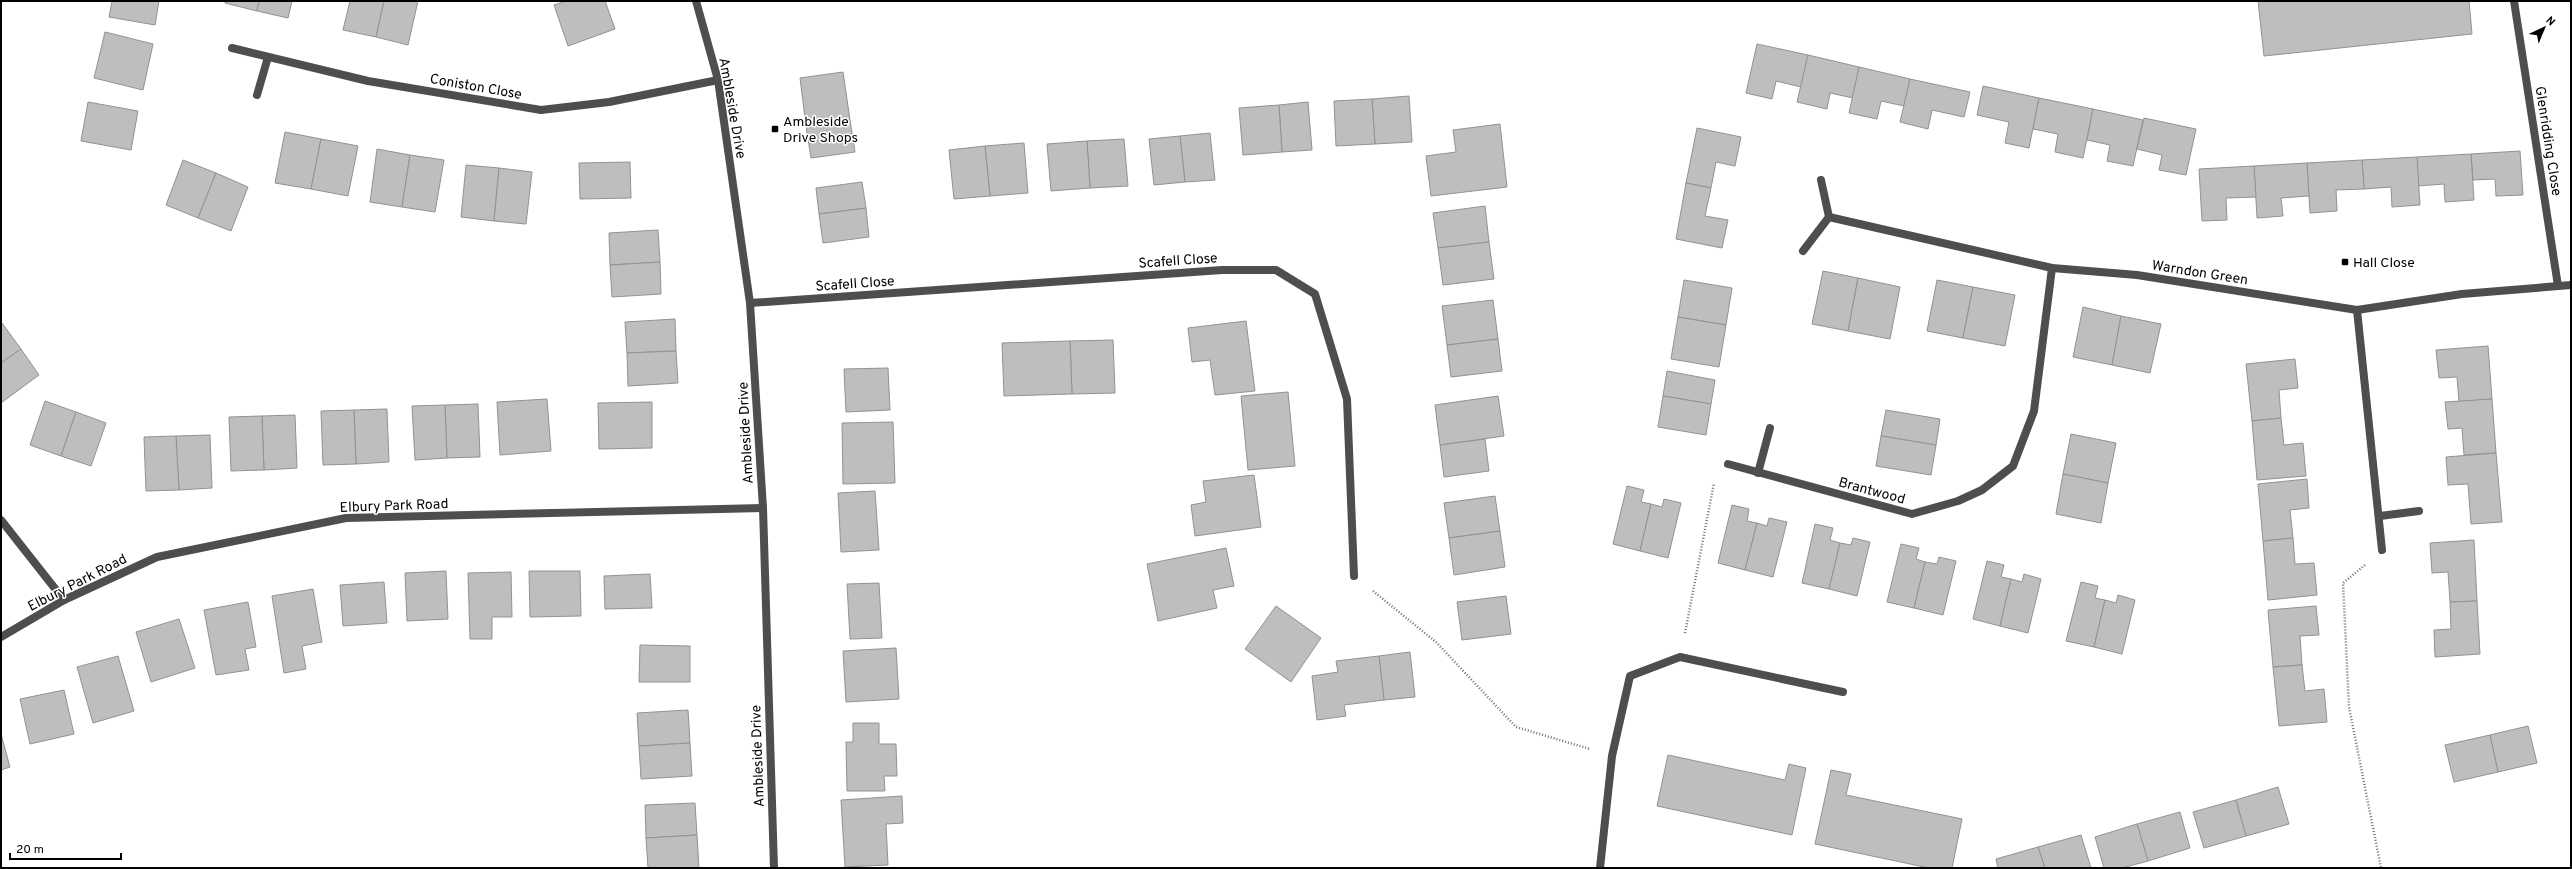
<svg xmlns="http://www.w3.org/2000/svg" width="2572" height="869" font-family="Overpass,sans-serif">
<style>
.building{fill:#bebebe;stroke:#929292}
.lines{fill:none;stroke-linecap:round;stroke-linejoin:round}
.path{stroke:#707070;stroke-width:2.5;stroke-dasharray:1 2;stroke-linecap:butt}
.street{stroke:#4e4e4e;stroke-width:8}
.poi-dot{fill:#000;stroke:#fff;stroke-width:1.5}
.labels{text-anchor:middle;stroke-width:3;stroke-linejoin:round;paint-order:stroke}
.street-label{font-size:14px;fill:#000;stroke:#fff}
.poi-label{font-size:14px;fill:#000;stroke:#fff;text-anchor:start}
</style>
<rect width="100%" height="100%" fill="#fff"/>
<g class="building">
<polygon points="112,1 159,1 155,25 109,17"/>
<polygon points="225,1 259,1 257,11 225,3"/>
<polygon points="259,1 292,1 288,18 257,11"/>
<polygon points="350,1 384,1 376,37 343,30"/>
<polygon points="384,1 418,1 408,45 376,37"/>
<polygon points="566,1 605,1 615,29 568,46 554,5"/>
<polygon points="2258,1 2469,1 2472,34 2264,56"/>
<polygon points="105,32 153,44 143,90 94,78"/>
<polygon points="1757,44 1808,55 1801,87 1776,81 1772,99 1746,93"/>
<polygon points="1808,55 1859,67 1853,98 1830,93 1827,109 1797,102"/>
<polygon points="1859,67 1910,79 1904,106 1881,101 1877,119 1849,113"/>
<polygon points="843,72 850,120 806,126 800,78"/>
<polygon points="1910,79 1970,92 1964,117 1932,110 1928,129 1900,122"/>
<polygon points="1983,86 2039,98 2029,148 2005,143 2009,122 1977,115"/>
<polygon points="1409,96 1412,142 1375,144 1372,99"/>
<polygon points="2039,98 2093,109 2083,158 2055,152 2058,134 2033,129"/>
<polygon points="1372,99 1375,144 1336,146 1334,101"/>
<polygon points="88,102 138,111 131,150 81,141"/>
<polygon points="1308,102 1312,150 1282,152 1279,105"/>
<polygon points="1279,105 1282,152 1243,155 1239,108"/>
<polygon points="2093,109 2143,120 2133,166 2107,161 2110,145 2087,140"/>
<polygon points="2144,118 2196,129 2186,175 2159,170 2162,155 2137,149"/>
<polygon points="850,120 855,152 811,158 806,126"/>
<polygon points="1500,124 1507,187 1431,196 1426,156 1456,152 1453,130"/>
<polygon points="1697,128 1741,137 1735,166 1716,162 1711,188 1686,183"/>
<polygon points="285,132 321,139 311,189 275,183"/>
<polygon points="1210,133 1215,180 1185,182 1180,136"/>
<polygon points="1180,136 1185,182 1154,185 1149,139"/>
<polygon points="321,139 358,146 348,196 311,189"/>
<polygon points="1124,139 1128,186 1090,188 1087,141"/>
<polygon points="1087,141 1090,188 1051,191 1047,144"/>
<polygon points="1024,143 1028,193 990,196 985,146"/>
<polygon points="985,146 990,196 954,199 949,150"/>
<polygon points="377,149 410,155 402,207 370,202"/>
<polygon points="2520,151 2523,195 2496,196 2495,179 2473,180 2471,154"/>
<polygon points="2471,154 2474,200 2445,202 2444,184 2418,186 2417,157"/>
<polygon points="410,155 444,160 435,212 402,207"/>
<polygon points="2417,157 2420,205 2392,207 2391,187 2364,189 2362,160"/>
<polygon points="183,160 216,173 198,218 166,205"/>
<polygon points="2362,160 2364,189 2336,190 2337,211 2310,213 2307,163"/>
<polygon points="630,162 631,198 580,199 579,163"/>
<polygon points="2307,163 2309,196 2281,198 2283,216 2257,218 2254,166"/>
<polygon points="466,165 499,168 494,221 461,217"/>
<polygon points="2254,166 2256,197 2226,198 2227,220 2202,221 2199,169"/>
<polygon points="499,168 532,172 526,224 494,221"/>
<polygon points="216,173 248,187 231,231 198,218"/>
<polygon points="862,182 866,208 819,214 816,188"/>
<polygon points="1686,183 1711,188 1705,216 1728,220 1722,248 1676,239"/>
<polygon points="1485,206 1489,242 1438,248 1433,213"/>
<polygon points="866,208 869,237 823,243 819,214"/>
<polygon points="658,230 660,262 610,265 609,233"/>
<polygon points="1489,242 1494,279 1443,285 1438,248"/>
<polygon points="660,262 661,294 612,297 610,265"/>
<polygon points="1823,271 1858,278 1848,331 1812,324"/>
<polygon points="1858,278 1900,287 1890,339 1848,331"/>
<polygon points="1684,280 1732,288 1726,325 1678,317"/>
<polygon points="1937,280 1973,287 1963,338 1927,331"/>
<polygon points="1973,287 2015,295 2005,346 1963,338"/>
<polygon points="1493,300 1498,339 1447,345 1442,306"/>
<polygon points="2083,307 2121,316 2112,365 2073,357"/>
<polygon points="2121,316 2161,324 2150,373 2112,365"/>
<polygon points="1678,317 1726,325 1719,367 1671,359"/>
<polygon points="675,319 676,351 627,353 625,322"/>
<polygon points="1246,321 1255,391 1215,395 1210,360 1192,362 1188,328"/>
<polygon points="2,323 21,349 1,363 1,324"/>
<polygon points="1498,339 1502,371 1451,377 1447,345"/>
<polygon points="1113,340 1115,393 1072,394 1070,341"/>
<polygon points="1070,341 1072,394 1004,396 1002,343"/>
<polygon points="2488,346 2492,399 2459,402 2457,377 2439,378 2436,350"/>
<polygon points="21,349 39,375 1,403 1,363"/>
<polygon points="676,351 678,383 628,386 627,353"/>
<polygon points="2295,359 2298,388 2279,390 2281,418 2252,421 2246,364"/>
<polygon points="888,368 890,410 846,412 844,369"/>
<polygon points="1667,371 1715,380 1711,404 1663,396"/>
<polygon points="1288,392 1295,466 1248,470 1241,396"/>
<polygon points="1498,396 1504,436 1440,445 1435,405"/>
<polygon points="1663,396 1711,404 1706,435 1658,427"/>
<polygon points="547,399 551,451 500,455 497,402"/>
<polygon points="2492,399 2496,453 2464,455 2462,428 2448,429 2445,402"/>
<polygon points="45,401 76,412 61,456 30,445"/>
<polygon points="652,402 652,448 599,449 598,403"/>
<polygon points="478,404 480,457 447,458 445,405"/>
<polygon points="445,405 447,458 415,460 412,406"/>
<polygon points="387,409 389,462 356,464 354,410"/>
<polygon points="354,410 356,464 323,465 321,411"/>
<polygon points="1886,410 1940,419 1936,445 1881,436"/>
<polygon points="76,412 106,423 91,466 61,456"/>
<polygon points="295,415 297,468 264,470 262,416"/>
<polygon points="262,416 264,470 231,471 229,417"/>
<polygon points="2281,418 2284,445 2303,443 2306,476 2257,480 2252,421"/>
<polygon points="893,422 895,483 843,484 842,423"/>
<polygon points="2071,434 2116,443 2108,483 2063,474"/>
<polygon points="210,435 212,488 179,490 176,436"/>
<polygon points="176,436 179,490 146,491 144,437"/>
<polygon points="1881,436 1936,445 1931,475 1876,466"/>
<polygon points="1485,439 1489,471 1444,477 1440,445"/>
<polygon points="2496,453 2502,522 2471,524 2468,484 2448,485 2446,457"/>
<polygon points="2063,474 2108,483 2101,523 2056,514"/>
<polygon points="1254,475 1261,527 1195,536 1191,505 1206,502 1203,481"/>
<polygon points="2307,479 2309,508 2290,510 2293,538 2263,541 2258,484"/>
<polygon points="1627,486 1644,490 1641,502 1651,504 1640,551 1613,544"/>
<polygon points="875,491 879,550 841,552 838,493"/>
<polygon points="1495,496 1500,531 1449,538 1444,503"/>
<polygon points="1664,499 1681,503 1668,558 1640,551 1651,504 1662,507"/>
<polygon points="1732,505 1749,509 1747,521 1757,523 1745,570 1718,563"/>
<polygon points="1769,518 1787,522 1773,577 1745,570 1757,523 1767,526"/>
<polygon points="1815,524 1833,528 1830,540 1840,543 1829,589 1802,583"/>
<polygon points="1500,531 1505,567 1454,575 1449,538"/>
<polygon points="1853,538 1870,542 1857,596 1829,589 1840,543 1851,545"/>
<polygon points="2293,538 2295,564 2314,563 2317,595 2268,600 2263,541"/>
<polygon points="2474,540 2477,601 2450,602 2448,572 2432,573 2430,543"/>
<polygon points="1901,544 1919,548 1916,559 1925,562 1914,608 1887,602"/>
<polygon points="1226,548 1234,586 1213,590 1217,608 1158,621 1147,564"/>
<polygon points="1939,557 1956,561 1943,615 1914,608 1925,562 1937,564"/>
<polygon points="1987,561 2004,565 2001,577 2011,579 2000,626 1973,619"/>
<polygon points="446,571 448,619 407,621 405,573"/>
<polygon points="529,571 580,571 581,616 530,617"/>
<polygon points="511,572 512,617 492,617 492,639 470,639 468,573"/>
<polygon points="650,574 652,608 605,609 604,576"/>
<polygon points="2024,574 2041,579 2028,633 2000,626 2011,579 2022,582"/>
<polygon points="384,582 387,623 343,626 340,585"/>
<polygon points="2081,582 2098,586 2095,598 2105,600 2094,647 2066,641"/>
<polygon points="879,583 882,638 850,639 847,584"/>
<polygon points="313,589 322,642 302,646 306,669 284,673 272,596"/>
<polygon points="2118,595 2135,600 2122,654 2094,647 2105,600 2116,603"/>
<polygon points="1506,596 1511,634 1462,640 1457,602"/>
<polygon points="2477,601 2480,654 2435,657 2434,630 2451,629 2450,602"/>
<polygon points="248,602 256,647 245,649 249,670 216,675 204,610"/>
<polygon points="1276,606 1321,638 1291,682 1245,649"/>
<polygon points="2316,606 2319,635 2300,636 2302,665 2273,667 2268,610"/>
<polygon points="179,619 195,668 151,682 136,632"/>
<polygon points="640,645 690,646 690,682 639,682"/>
<polygon points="896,648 899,699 846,702 843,651"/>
<polygon points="1410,652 1415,697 1384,700 1379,656"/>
<polygon points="118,656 134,711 93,723 77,667"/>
<polygon points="1379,656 1384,700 1344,705 1346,716 1317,720 1312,676 1338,672 1336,661"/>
<polygon points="2302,665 2305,691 2324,689 2327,722 2279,726 2273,667"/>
<polygon points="64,690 74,734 30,744 20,699"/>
<polygon points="688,710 690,743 639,746 637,713"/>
<polygon points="853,723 879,723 879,744 896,744 897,776 884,776 885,791 847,791 846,742 853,742"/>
<polygon points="2528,726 2537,763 2498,772 2490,735"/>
<polygon points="1,734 10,767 1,770"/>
<polygon points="2490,735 2498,772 2454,782 2445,745"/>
<polygon points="690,743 692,776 641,779 639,746"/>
<polygon points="1668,755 1785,780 1789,764 1806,768 1792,835 1657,806"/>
<polygon points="1831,770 1851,774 1846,795 1962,819 1952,868 1929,868 1815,844"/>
<polygon points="2278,787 2289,824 2246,836 2236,800"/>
<polygon points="902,796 903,823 886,824 888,865 845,867 841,800"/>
<polygon points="2236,800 2246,836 2204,848 2193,812"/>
<polygon points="695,803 697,835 646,838 645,805"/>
<polygon points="2180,812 2190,848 2148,861 2137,824"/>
<polygon points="2137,824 2148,861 2122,868 2104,868 2095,837"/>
<polygon points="697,835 699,868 648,868 646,838"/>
<polygon points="2081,835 2091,868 2045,868 2038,847"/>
<polygon points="2038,847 2045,868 1998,868 1996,859"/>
</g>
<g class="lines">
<g class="path">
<polyline points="2365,565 2343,583 2349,707 2381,868"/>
<polyline points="1373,591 1436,642 1516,727 1590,749"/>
<polyline points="1685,633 1714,483"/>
</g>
<g class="street">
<polyline points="696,1 718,80 750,303 763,508 774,868"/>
<polyline points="2514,1 2558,286"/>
<polyline points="232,48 368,81 541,110 609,102 718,80"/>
<polyline points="257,95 268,57"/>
<polyline points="1829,217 2052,268 2137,275 2357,310 2462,294 2571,285"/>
<polyline points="1803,251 1829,217 1821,180"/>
<polyline points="750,303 1222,270 1276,270 1315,294 1347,399 1354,576"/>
<polyline points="2357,310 2382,550"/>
<polyline points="1728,464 1912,514 1958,501 1982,490 2013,466 2034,411 2052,268"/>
<polyline points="1758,473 1770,428"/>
<polyline points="2380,516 2419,511"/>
<polyline points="1,520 64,600"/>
<polyline points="1,637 64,600 157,557 346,518 763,508"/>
<polyline points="1600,868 1612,756 1630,676 1680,657 1843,692"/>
</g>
</g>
<g class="poi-dot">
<rect x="771" y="125" width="8" height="8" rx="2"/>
<rect x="2341" y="258" width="8" height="8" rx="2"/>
</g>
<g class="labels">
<g class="street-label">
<text transform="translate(476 86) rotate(10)" y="5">Coniston Close</text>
<text transform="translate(733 108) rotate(80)" y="5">Ambleside Drive</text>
<text transform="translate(2549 141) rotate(81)" y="5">Glenridding Close</text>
<text transform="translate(1178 260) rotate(-4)" y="5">Scafell Close</text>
<text transform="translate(2200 272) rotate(9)" y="5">Warndon Green</text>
<text transform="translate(855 283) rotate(-4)" y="5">Scafell Close</text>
<text transform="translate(745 433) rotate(-93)" y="5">Ambleside Drive</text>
<text transform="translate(1872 490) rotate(15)" y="5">Brantwood</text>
<text transform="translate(394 505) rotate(-2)" y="5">Elbury Park Road</text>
<text transform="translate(77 582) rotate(-27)" y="5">Elbury Park Road</text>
<text transform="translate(757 756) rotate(-92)" y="5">Ambleside Drive</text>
</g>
<g class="poi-label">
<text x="783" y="126">Ambleside<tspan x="783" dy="16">Drive Shops</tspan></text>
<text x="2353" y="267">Hall Close</text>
</g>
</g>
<rect width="2572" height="869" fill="none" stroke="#000000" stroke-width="4"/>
<g transform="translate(2544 28) rotate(44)" stroke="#ffffff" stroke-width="3" paint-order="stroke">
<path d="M0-3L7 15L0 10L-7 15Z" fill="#000000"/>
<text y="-6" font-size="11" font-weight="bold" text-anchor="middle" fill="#000000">N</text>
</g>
<path d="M10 853v6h111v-6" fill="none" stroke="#000000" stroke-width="2"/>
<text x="16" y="853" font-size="12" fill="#000000" stroke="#ffffff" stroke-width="3" paint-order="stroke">20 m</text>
</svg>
